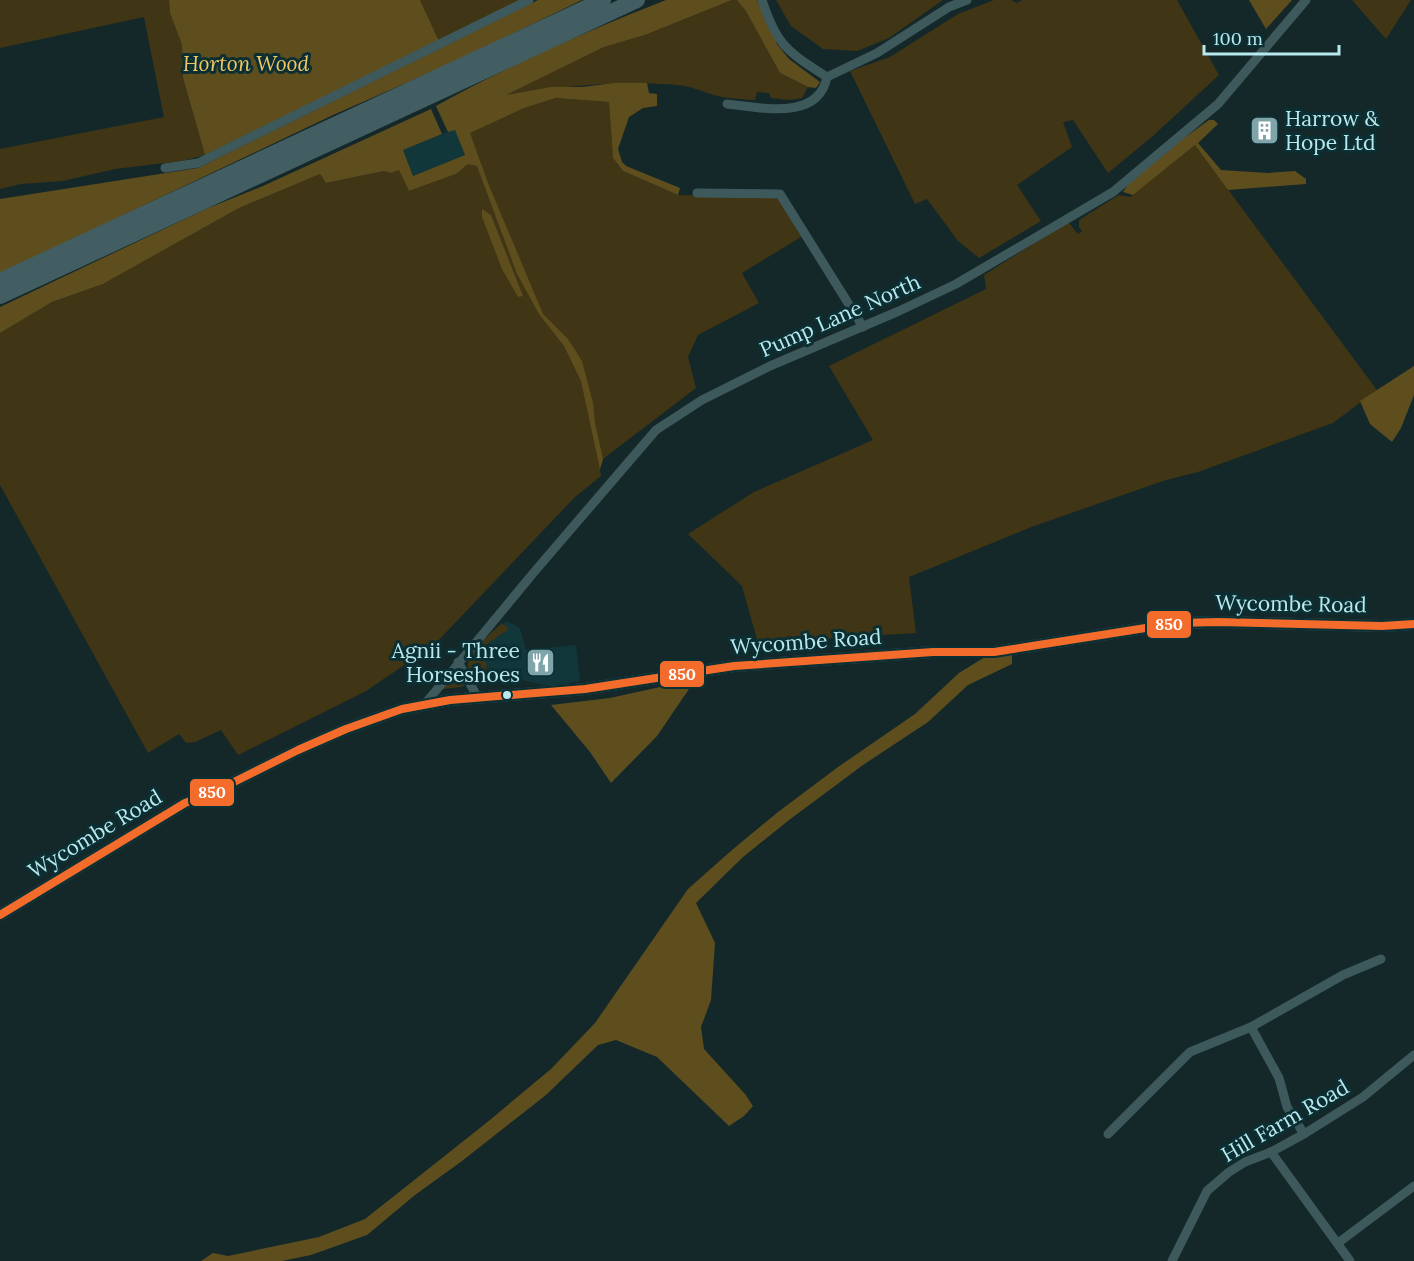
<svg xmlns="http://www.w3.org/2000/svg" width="1414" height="1261" font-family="Lora,serif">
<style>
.built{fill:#11373b}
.green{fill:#403514}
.forest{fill:#5e4e1e}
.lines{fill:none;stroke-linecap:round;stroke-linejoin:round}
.street{stroke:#3d595c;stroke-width:9}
.secondary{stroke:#3c595c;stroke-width:12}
.highway{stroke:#425e62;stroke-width:16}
.bus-1-casing{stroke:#0b2f33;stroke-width:12}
.bus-1{stroke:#f36c2b;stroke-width:8}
.bus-dot{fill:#b8e9ef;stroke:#0b2f33;stroke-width:2}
.labels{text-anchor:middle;stroke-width:6;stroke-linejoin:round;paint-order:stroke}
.park-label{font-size:21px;font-style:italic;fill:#f0c762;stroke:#0b2f33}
.poi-label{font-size:21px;fill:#b8e9ef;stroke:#0b2f33;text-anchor:start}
.street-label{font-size:21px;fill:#b8e9ef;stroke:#0b2f33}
.line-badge{stroke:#0b2f33;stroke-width:2}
.badge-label{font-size:16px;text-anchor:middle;font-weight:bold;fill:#fff}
</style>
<rect width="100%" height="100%" fill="#14282a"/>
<g class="built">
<polygon points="455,129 465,155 413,176 403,150"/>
<polygon points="506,621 520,628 526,650 576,645 580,681 553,686 543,685 488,672 482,649"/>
</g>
<g class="green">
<polygon points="0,0 169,0 170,13 182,45 183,78 205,155 182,161 115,169 63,181 21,184 0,189 0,149 164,117 144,17 0,48"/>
<polygon points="420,0 523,0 439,41"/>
<path d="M 732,0 L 737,0 L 747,11 L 780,73 L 808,87 L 802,98 L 789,100 L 771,98 L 769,93 L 757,92 L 755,100 C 743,99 730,99 718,96 C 705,93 692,86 678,85 C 620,80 561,86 503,96 L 604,47 L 645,35 Z"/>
<polygon points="776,0 943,0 889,38 857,51 823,49 791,26"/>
<polygon points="994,0 1011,0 1017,3 1022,0 1177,0 1219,75 1154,135 1108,173 1073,120 1063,122 1072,147 1017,185 1041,221 979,258 958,241 927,199 915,204 850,71 890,57 958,14"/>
<polygon points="1352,0 1411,0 1386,39"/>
<polygon points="556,98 609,102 613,158 623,171 678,195 780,198 806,234 742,273 759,303 698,335 688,357 696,388 603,459 600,469 601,476 575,497 434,645 366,691 238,755 221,730 195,742 186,743 179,734 148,753 0,485 0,333 52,302 103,284 239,208 320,174 326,183 384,171 391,173 399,169 409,191 456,174 468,164 481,164 469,132 524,108"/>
<polygon points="1195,145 1377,390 1333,423 1198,472 1166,480 1034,526 909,577 916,633 758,643 742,586 688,534 754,492 873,440 829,366 986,289 984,275 1068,222 1078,234 1082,231 1079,227 1079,220 1119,195 1130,197"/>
<path d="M 502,623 L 509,629 L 484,646 L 487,672 L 475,675 L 468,668 C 466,650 490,635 502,623 Z"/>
<polygon points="456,674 461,675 462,680 467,684 461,687 443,689 443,686"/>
</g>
<g class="forest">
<polygon points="169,0 420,0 439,41 205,155 183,78 182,45 170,13"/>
<polygon points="538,0 582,0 447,65 333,115 0,274 0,199 198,168"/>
<path d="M 666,0 L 732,0 L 645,35 L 604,47 L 506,95 L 551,87 L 583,87 L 614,83 L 647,83 L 649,93 L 657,94 L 657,106 L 643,108 L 629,117 L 618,149 L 622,162 L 626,166 L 680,188 L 678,195 L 623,171 L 613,158 L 609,102 L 556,98 L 524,108 L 470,133 L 488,183 L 543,314 L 568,339 L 582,361 L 593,403 L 595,423 L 603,459 L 600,469 L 581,381 L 564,346 L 539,314 L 517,274 L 477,166 L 468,164 L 456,174 L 409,191 L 399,170 L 391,173 L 384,171 L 326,183 L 320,174 L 239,208 L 103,284 L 52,302 L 0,333 L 0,307 L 206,209 L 263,186 L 431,109 L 442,134 L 403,150 L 413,176 L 465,155 L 455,130 L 448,132 L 436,106 C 509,65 587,31 666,0 Z"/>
<polygon points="737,0 757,0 777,44 789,59 820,82 816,88 808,87 780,73 746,11"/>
<polygon points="1249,0 1292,0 1266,29"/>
<polygon points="1209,120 1214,120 1218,124 1198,143 1221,170 1268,173 1295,171 1306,179 1306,184 1228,190 1195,145 1133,195 1123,192 1127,186 1165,152"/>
<polygon points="482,209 491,215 523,296 518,297 502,269 482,217"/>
<polygon points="1414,366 1414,395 1401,428 1392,442 1370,424 1360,401"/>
<polygon points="1012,653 1012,664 968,685 928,722 863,765 789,820 743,857 696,903 715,943 711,1000 701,1027 704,1049 745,1094 753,1106 744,1116 729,1126 657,1057 616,1040 598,1045 546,1095 462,1161 415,1195 367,1235 311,1255 282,1261 201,1261 213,1253 228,1256 319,1237 365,1219 485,1124 551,1069 595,1023 688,889 732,850 778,812 838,767 915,714 959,673 985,657"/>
<polygon points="683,682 696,682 689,689 657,736 611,783 590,752 551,705 610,698"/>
</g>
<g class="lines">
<g class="street">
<path d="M 762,0 C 777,46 787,51 827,77"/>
<polyline points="827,77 877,53 949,7 967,0"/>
<path d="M 727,104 C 759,107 818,122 827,77"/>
<polyline points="165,168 198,163 529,0"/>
<polyline points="697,193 780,194 863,327"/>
<polyline points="458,662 478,698"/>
<polyline points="424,705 535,571 656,430 702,400 770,366 899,311 956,284 1113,192 1218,104 1306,0"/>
<polyline points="1251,1027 1279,1078 1287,1107 1304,1134"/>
<polyline points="1108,1134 1190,1052 1251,1027 1343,975 1381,959"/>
<polyline points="1271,1152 1350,1261"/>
<polyline points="1338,1243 1414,1186"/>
<polyline points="1172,1261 1207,1191 1229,1172 1245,1162 1271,1152 1304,1134 1363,1097 1414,1055"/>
</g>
<polyline class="secondary" points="0,915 185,803 216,791 298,750 346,729 402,709 450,700 585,689 734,666 933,652 994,652 1177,623 1218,622 1382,626 1414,624"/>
<g class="highway">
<polyline points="0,281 603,0"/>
<polyline points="0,296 637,0"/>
</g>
<defs>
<polyline id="bus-1" points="0,915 185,803 216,791 298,750 346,729 402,709 450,700 585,689 734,666 933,652 994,652 1177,623 1218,622 1382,626 1414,624"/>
</defs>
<use href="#bus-1" class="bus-1-casing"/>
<use href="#bus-1" class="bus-1"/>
</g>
<defs>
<symbol id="building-square" viewBox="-11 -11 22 22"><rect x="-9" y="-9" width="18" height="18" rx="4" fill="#7fa5aa" stroke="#0b2f33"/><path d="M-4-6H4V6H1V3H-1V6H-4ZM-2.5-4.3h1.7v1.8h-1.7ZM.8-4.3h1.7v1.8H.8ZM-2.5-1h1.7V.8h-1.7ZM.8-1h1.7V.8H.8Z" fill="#fff"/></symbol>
<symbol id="restaurant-square" viewBox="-11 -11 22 22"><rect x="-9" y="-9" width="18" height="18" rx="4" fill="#7fa5aa" stroke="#0b2f33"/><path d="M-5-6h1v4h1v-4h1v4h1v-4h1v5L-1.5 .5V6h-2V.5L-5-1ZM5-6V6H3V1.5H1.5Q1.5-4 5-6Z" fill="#fff"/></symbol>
</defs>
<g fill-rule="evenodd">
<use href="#building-square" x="1248" y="114" width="33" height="33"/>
<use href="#restaurant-square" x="524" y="646" width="33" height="33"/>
</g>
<circle class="bus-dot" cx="507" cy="695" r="5"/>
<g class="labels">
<g class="park-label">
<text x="246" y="71">Horton Wood</text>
</g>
<g class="poi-label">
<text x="1285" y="126">Harrow &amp;<tspan x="1285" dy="24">Hope Ltd</tspan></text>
<text x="520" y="658" text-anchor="end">Agnii - Three<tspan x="520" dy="24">Horseshoes</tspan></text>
</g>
<g class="street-label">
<text transform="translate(840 316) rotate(-24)" y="7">Pump Lane North</text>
<text transform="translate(1291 604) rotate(1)" y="7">Wycombe Road</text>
<text transform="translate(806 642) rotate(-4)" y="7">Wycombe Road</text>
<text transform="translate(95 834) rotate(-31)" y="7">Wycombe Road</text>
<text transform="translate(1285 1121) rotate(-30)" y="7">Hill Farm Road</text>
</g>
</g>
<g class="line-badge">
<rect x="1146" y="610" width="46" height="29" rx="6" fill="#f36c2b"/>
<rect x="659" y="660" width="46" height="28" rx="6" fill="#f36c2b"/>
<rect x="189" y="778" width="46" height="29" rx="6" fill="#f36c2b"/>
</g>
<g class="badge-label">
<text x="1169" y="630">850</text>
<text x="682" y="680">850</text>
<text x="212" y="798">850</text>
</g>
<path d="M1204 45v9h135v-9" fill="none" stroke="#b8e9ef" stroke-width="3"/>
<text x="1213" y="45" font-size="18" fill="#b8e9ef" stroke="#0b2f33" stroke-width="4.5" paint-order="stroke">100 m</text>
</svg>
